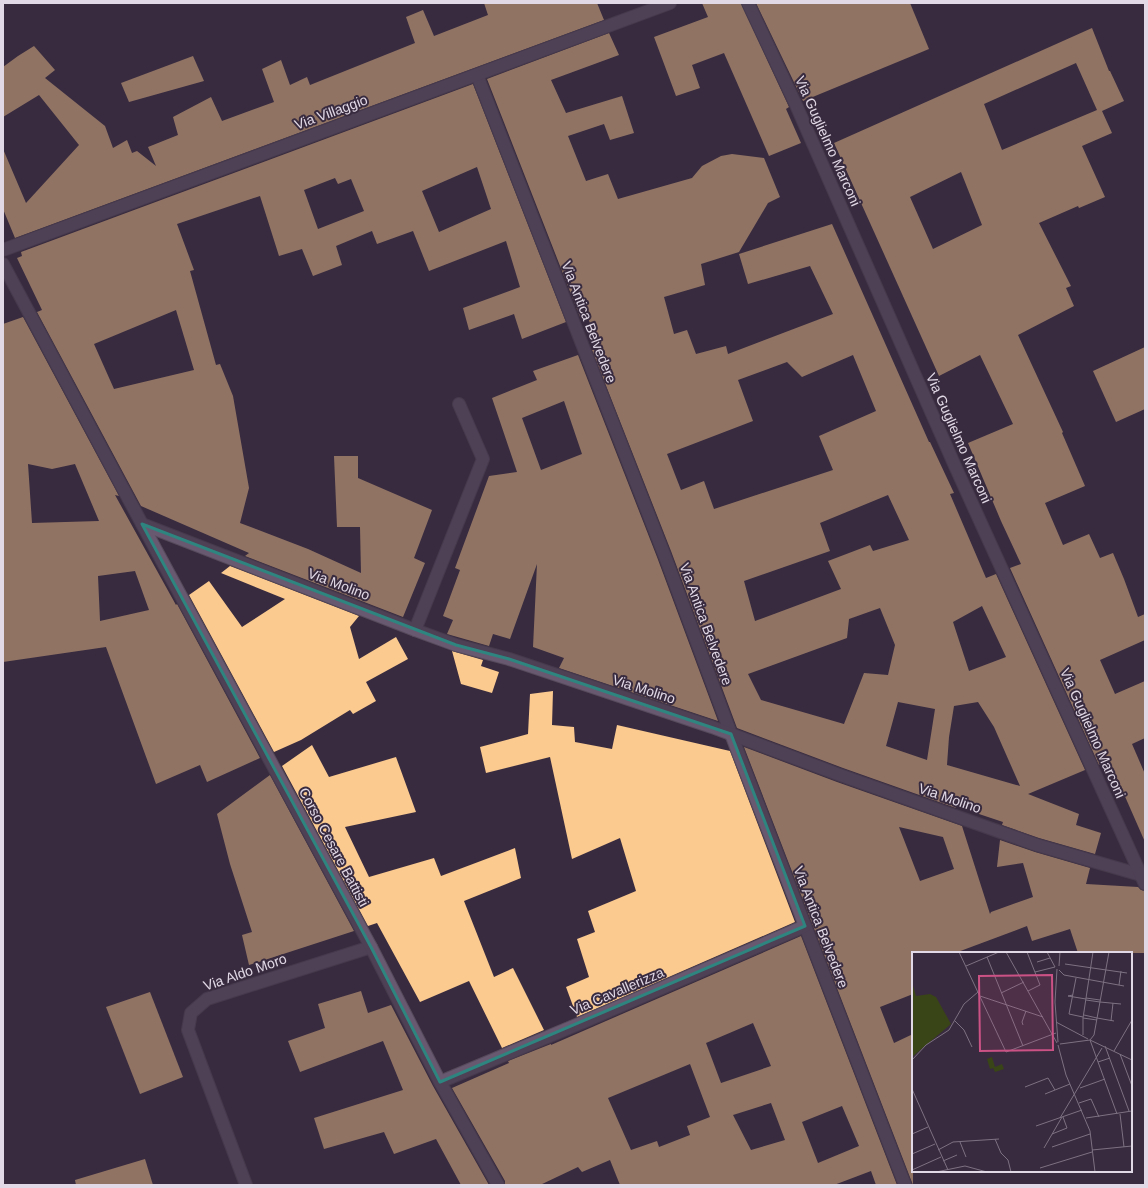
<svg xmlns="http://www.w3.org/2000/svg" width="1148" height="1188" font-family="Arial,sans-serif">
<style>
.building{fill:#faca8f;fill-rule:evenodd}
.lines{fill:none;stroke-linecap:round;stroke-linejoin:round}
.street-casing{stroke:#564a5c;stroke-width:14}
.secondary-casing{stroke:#564a5c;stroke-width:14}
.street{stroke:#685970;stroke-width:12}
.secondary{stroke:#685970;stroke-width:12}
.marked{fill:none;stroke:#2e8580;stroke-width:3;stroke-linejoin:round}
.labels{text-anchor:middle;stroke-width:4;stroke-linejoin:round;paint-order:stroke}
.street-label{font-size:14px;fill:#e1d9e6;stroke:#392b3f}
.inset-road{fill:none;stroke:#7c7182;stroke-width:1}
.view{fill:#cb5285;fill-opacity:0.15;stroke:#cb5285;stroke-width:2}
.inset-edge{fill:none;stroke:#e1d9e6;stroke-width:2}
</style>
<rect width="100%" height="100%" fill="#392b3f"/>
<g class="building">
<polygon points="484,3 597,3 604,20 15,238 3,209 3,149 26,203 79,145 39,95 3,117 3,67 18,56 34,46 55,70 45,78 105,126 113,148 127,140 132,153 137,151 156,166 148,147 178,135 173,117 211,97 222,121 274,102 262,69 281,60 290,85 307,77 310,85 415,43 406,17 423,10 434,36 488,15"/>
<polygon points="702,3 741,3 789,107 786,109 801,143 769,156 724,53 692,65 700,88 676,96 654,37 708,17"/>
<polygon points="756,3 910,3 929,49 803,101"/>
<path d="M 1092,28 L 1109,71 L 1110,71 L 1124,101 L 1102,111 L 1112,133 L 1082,146 L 1105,197 L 1079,208 L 1078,206 L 1039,223 L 1071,286 L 1066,288 L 1074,306 L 1018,335 L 1063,432 L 1062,433 L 1085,486 L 1045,503 L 1063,545 L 1089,534 L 1100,558 L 1113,553 L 1124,579 L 1138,617 L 1145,614 L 1145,640 L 1100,660 L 1115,694 L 1145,681 L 1145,738 L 1132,744 L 1145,774 L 1145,842 L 1109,760 L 1099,765 L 1010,568 L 1021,564 L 1001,521 L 968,443 L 1013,424 L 980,355 L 939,376 L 834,143 ZM 1076,63 L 1097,110 L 1002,150 L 984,104 ZM 961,172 L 982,225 L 933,249 L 910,197 Z"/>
<path d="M 609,33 L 619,55 L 551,80 L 566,113 L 622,96 L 634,133 L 610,140 L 604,124 L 568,136 L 586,181 L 608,174 L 618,199 L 692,178 L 702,166 L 721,156 L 732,154 L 764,158 L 780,197 L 768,203 L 739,252 L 701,264 L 705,285 L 664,297 L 674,334 L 687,330 L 696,354 L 726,346 L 728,354 L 833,314 L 810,266 L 748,284 L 739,254 L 832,224 L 929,442 L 930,442 L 954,493 L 950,494 L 986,578 L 996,574 L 1085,770 L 1028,794 L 1079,814 L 1076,825 L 1101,833 L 1095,854 L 1039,838 L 1002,825 L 1003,822 L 955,806 L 956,808 L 843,768 L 737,728 L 671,551 L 592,350 L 599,348 L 587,315 L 580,317 L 487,79 ZM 853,355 L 876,411 L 819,436 L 833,470 L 714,509 L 704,481 L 681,490 L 667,454 L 753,421 L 738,380 L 787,362 L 802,377 ZM 888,495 L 909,540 L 873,551 L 870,545 L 828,561 L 841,589 L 755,621 L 744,581 L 830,551 L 820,523 ZM 982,606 L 1006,657 L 969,671 L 953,622 ZM 880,608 L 895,645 L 888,675 L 864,673 L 844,724 L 761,700 L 748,674 L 847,638 L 849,619 ZM 898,702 L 935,709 L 927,760 L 886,746 ZM 978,702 L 994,727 L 1020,786 L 947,765 L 949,737 L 954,706 Z"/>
<polygon points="193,56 204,81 129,102 121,83"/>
<path d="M 473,84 L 566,322 L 522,339 L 514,314 L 469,330 L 463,308 L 520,287 L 506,241 L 429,271 L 413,231 L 377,244 L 372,231 L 336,246 L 342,265 L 313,276 L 302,249 L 279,256 L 260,196 L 177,224 L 194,270 L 190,271 L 216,365 L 220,364 L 233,396 L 249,488 L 240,523 L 308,549 L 361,573 L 360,527 L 337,527 L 334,456 L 358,456 L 358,478 L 432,510 L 414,558 L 425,563 L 403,617 L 245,556 L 249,553 L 141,506 L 37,312 L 42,310 L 17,258 L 22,256 L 21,252 ZM 477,167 L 491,209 L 439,232 L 422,191 ZM 335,178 L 338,184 L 351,179 L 364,211 L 318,229 L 304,190 ZM 176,310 L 194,370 L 114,389 L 94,344 Z"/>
<path d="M 23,317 L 119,496 L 115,495 L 176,605 L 177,604 L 260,758 L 207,782 L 200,765 L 156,784 L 106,647 L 3,662 L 3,324 ZM 28,464 L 52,469 L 75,464 L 99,521 L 32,523 ZM 135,571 L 149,610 L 100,621 L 98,576 Z"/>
<polygon points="1145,347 1145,409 1116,422 1093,371"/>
<path d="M 578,355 L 657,557 L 718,721 L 559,668 L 564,658 L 533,647 L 537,564 L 510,639 L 493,634 L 489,646 L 447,634 L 453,620 L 443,616 L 460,570 L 455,568 L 489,476 L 517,472 L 492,398 L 537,380 L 533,371 ZM 564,401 L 582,454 L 541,470 L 522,418 Z"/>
<polygon points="230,566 359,616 350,627 359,659 396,637 408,659 366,682 376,701 353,714 350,710 301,740 274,752 189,595 209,581 242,627 285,599 221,573"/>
<polygon points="452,651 483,660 481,666 499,672 492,693 461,684"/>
<polygon points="553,691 552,725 574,727 575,742 612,749 617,725 730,751 795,922 577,1017 566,987 589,977 577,939 595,932 588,911 636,891 620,838 572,859 550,757 486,773 480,747 528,734 530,694"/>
<polygon points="312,745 329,777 396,757 416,812 345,827 369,877 434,858 441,876 515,848 521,878 464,901 494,977 513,968 544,1030 502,1048 469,981 420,1002 377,923 368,926 282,766"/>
<path d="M 744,747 L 837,782 L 962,826 L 990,914 L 991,912 L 1033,897 L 1023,863 L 997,867 L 1000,840 L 1035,852 L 1090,868 L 1086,884 L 1138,887 L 1141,890 L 1145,891 L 1145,953 L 1078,953 L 1070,929 L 1032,941 L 1027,926 L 955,953 L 913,953 L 913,994 L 880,1007 L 894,1043 L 913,1034 L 913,1185 ZM 899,827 L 943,837 L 954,869 L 920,881 Z"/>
<polygon points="270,775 354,931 249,965 242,935 252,932 230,864 217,814"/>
<path d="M 801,936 L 897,1185 L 876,1185 L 871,1171 L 834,1185 L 620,1185 L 610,1160 L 582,1172 L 578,1167 L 540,1185 L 505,1185 L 505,1181 L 452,1088 L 509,1063 L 508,1061 L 551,1044 L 551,1045 ZM 753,1023 L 771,1066 L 721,1083 L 706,1043 ZM 690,1064 L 710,1117 L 687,1126 L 690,1135 L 659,1147 L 657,1141 L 631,1150 L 608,1098 ZM 771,1103 L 785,1140 L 751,1150 L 733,1115 ZM 842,1106 L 859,1146 L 818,1163 L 802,1122 Z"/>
<polygon points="361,991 368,1013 391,1005 433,1086 489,1185 461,1185 436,1139 394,1154 384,1132 324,1149 314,1118 403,1090 383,1041 300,1072 288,1041 325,1028 318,1004"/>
<polygon points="150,992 183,1077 140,1094 106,1007"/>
<polygon points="145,1159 153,1185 76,1185 75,1180"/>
</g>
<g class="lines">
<defs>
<g id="street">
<polyline points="477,75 664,554 731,734 905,1185"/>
<polyline points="142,524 415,630 456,645 509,659 712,727 840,775 1037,845 1141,875"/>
<polyline points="415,630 483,459 459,404"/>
<polyline points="440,1082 588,1020 805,926"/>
<polyline points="246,1185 188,1030 191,1013 207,999 371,947"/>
</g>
<g id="secondary">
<polyline points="748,3 796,105 955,466 1145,884"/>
<polyline points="3,250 670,3"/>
<polyline points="3,264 142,524 371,947 440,1082 498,1185"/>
</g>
</defs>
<use href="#street" class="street-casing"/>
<use href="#secondary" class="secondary-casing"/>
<use href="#street" class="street"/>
<use href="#secondary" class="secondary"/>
</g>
<path d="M0 0H1148V1188H0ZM 142,524 L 456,645 L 509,659 L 731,734 L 805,926 L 440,1082 L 371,947 Z" fill="#392b3f" fill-opacity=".55" fill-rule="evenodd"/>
<path class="marked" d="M 142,524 L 456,645 L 509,659 L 731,734 L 805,926 L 440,1082 L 371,947 Z"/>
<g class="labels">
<g class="street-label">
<text transform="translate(331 112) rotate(-20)" y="5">Via Villaggio</text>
<text transform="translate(828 141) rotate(66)" y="5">Via Guglielmo Marconi</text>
<text transform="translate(589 322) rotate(69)" y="5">Via Antica Belvedere</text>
<text transform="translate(959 438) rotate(66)" y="5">Via Guglielmo Marconi</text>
<text transform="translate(339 584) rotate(21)" y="5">Via Molino</text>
<text transform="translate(706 624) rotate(70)" y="5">Via Antica Belvedere</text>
<text transform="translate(644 689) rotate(18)" y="5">Via Molino</text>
<text transform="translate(1093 733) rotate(66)" y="5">Via Guglielmo Marconi</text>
<text transform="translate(950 798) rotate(19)" y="5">Via Molino</text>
<text transform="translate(334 847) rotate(62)" y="5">Corso Cesare Battisti</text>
<text transform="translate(821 927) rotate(69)" y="5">Via Antica Belvedere</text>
<text transform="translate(245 972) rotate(-19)" y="5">Via Aldo Moro</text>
<text transform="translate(617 991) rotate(-23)" y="5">Via Cavallerizza</text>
</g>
</g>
<g transform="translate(912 952)">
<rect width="220" height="220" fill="#392b3f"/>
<path d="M 0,30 L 4,44 L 18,42 L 24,45 L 39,72 L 0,105 ZM 80,105 L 83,115 L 90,112 L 92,117 L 83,120 L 81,116 L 78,117 L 75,107 Z" fill="#394417"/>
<path class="inset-road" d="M 47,0 L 94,100 L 144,81M 94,0 L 145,91M 115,0 L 128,33 L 116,39M 135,0 L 143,15M 197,0 L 182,83 L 178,88 L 205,162M 75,5 L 111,94M 125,10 L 138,6M 153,12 L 215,21M 54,14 L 87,0M 147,14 L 148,0M 145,17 L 143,50 L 146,90M 147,18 L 152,23 L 212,34M 123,20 L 143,15M 164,26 L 157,62 L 171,65M 207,33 L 209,19M 89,41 L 112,30M 161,43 L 156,44 L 174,47M 68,44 L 131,65M 174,46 L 188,48M 174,48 L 188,50M 188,50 L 209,52M 172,63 L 185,66M 171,66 L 185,68M 185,66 L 202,69M 43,69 L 52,78 L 60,95M 199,69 L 201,51M 144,70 L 176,87M 111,73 L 110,70 L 114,59M 171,83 L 171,66 L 181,0M 148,92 L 178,88 L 220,108M 146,93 L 154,123 L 178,179 L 183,220M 193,94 L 217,159M 202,99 L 220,68M 208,102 L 220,134M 0,108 L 14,93 L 37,78 L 52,52 L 66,40M 186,110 L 198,106M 113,135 L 136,126 L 143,138M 168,136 L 193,127M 0,137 L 36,218M 133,142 L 158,132M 167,151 L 179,147 L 187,165M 208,162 L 212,195M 148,166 L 190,96M 174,166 L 220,159M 124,174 L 170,158M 0,182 L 16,175M 140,182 L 155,176 L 151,165M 83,187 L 89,201 L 96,208 L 99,220M 48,190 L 54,205M 140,195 L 178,182M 132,196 L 150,165M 26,198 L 41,190 L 87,187M 180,198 L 220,194M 0,202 L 23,192M 31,209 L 45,203M 128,216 L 180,200M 0,218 L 29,205M 24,220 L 53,214 L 75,220"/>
<path class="view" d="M 140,23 L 141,98 L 68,99 L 67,24 Z"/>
<rect width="220" height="220" class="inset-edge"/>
</g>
<rect width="1148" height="1188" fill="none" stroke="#e1d9e6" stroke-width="8"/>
</svg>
